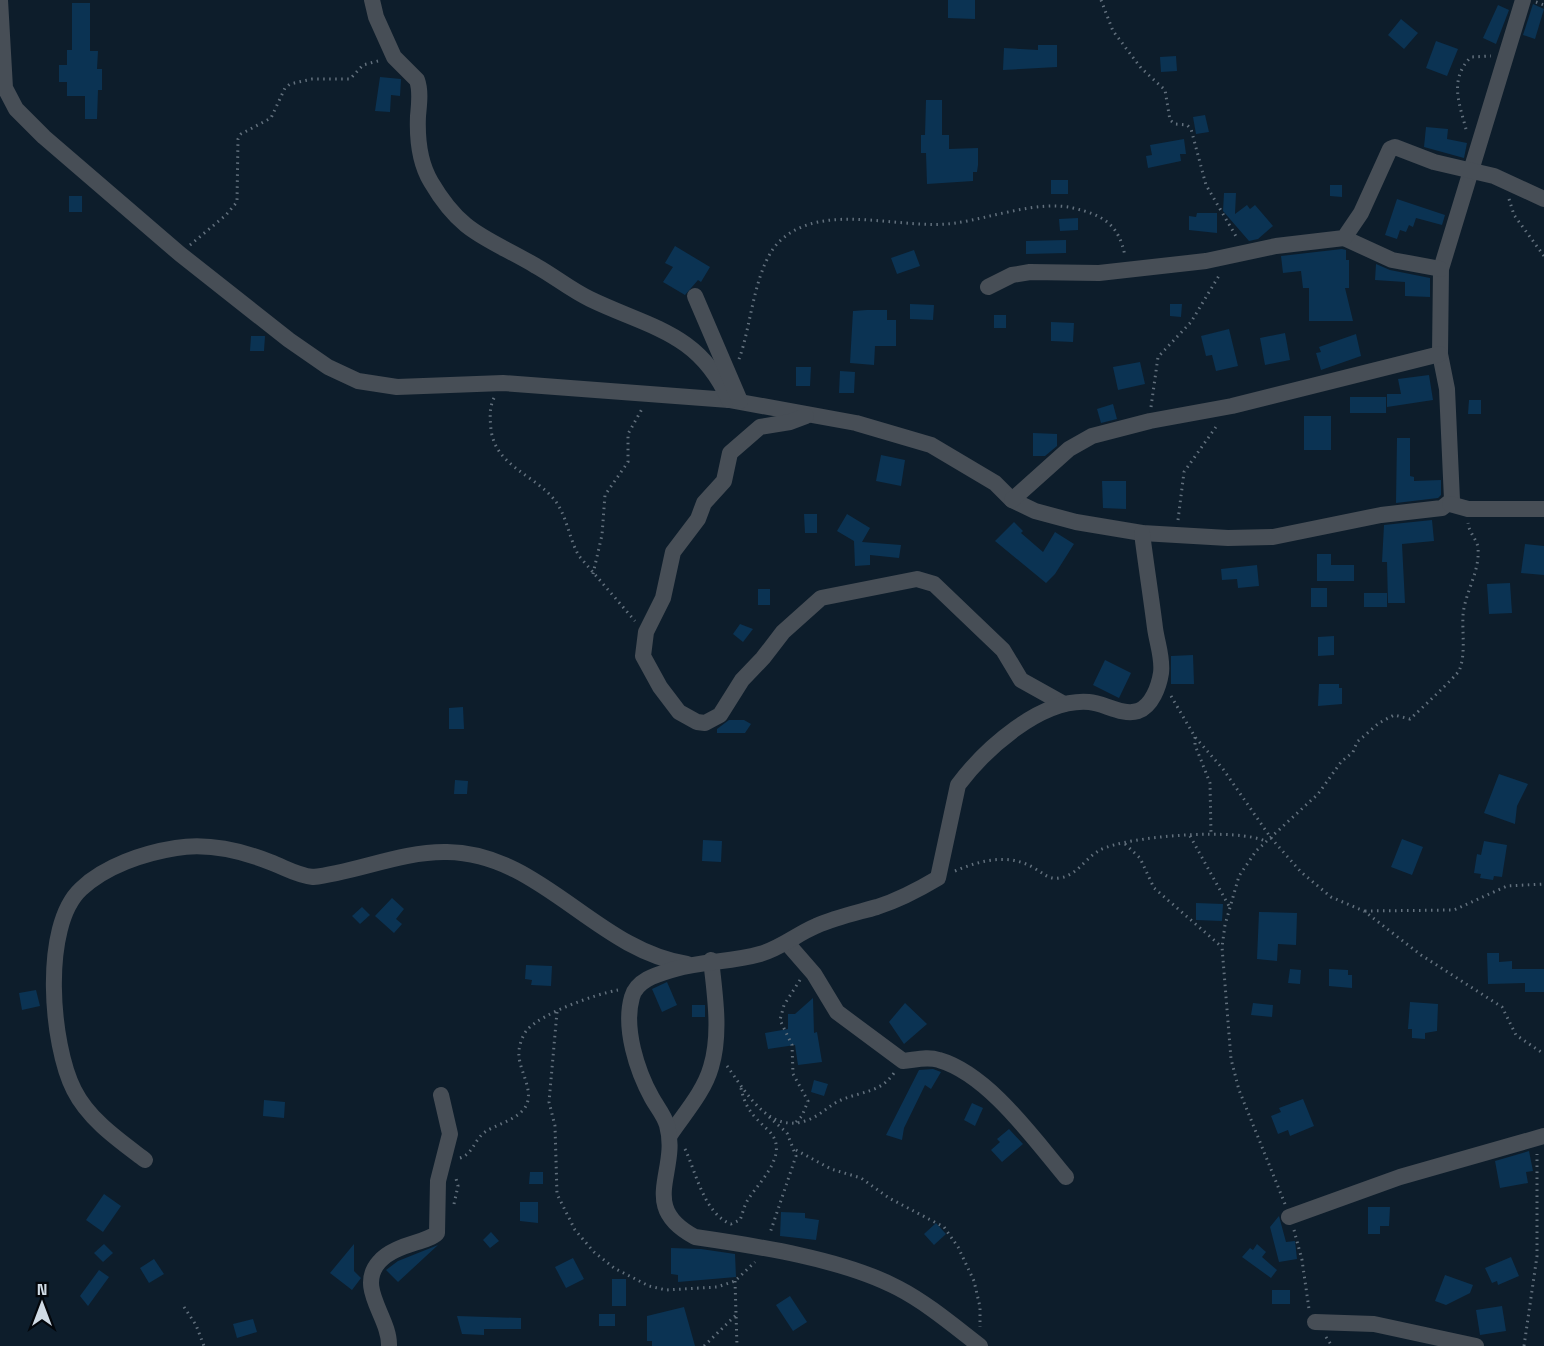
<svg xmlns="http://www.w3.org/2000/svg" width="1544" height="1346" font-family="'Space Grotesk',sans-serif">
<style>
.building{fill:#0b3353}
.lines{fill:none;stroke-linecap:round;stroke-linejoin:round}
.path{stroke:#62707d;stroke-width:3;stroke-dasharray:1.5 4.5;stroke-linecap:butt}
.minor{stroke:#474e56;stroke-width:16}
</style>
<rect width="100%" height="100%" fill="#0d1d2b"/>
<g class="building">
<polygon points="948,0 975,0 975,19 948,18"/>
<polygon points="72,3 90,3 90,51 98,51 97,69 102,69 102,90 98,90 97,119 85,119 85,96 67,96 67,82 59,82 59,65 67,65 67,50 72,50"/>
<polygon points="1533,4 1544,9 1535,39 1523,35"/>
<polygon points="1498,5 1509,10 1496,44 1483,38"/>
<polygon points="1401,19 1418,33 1404,49 1388,35"/>
<polygon points="1436,41 1458,49 1447,76 1426,68"/>
<polygon points="1038,45 1057,45 1057,67 1003,70 1004,48 1038,50"/>
<polygon points="1176,56 1177,71 1161,72 1160,57"/>
<polygon points="380,77 401,79 400,96 391,95 390,112 375,111"/>
<polygon points="926,100 942,100 942,135 949,135 949,149 978,148 978,165 977,172 973,172 973,181 927,184 926,153 921,153 921,135 925,135"/>
<polygon points="1205,115 1209,132 1196,134 1193,117"/>
<polygon points="1426,127 1448,129 1447,139 1467,143 1464,158 1424,147"/>
<polygon points="1184,139 1186,154 1180,154 1181,161 1148,168 1146,156 1152,155 1150,145"/>
<rect x="1051" y="180" width="17" height="14"/>
<polygon points="1330,185 1342,185 1342,197 1330,196"/>
<polygon points="1224,193 1236,193 1235,214 1247,205 1250,209 1255,205 1273,226 1258,239 1249,241 1223,211"/>
<rect x="69" y="196" width="13" height="16"/>
<polygon points="1397,199 1445,215 1442,225 1416,218 1413,227 1409,225 1406,232 1400,230 1397,239 1385,235"/>
<polygon points="1197,213 1217,213 1217,233 1189,230 1189,216 1196,217"/>
<polygon points="1078,218 1078,230 1060,231 1059,219"/>
<polygon points="1066,240 1066,253 1026,254 1026,241"/>
<polygon points="675,246 710,267 701,282 698,280 685,295 663,282 673,267 665,263"/>
<polygon points="1342,249 1346,250 1346,260 1349,260 1349,288 1345,288 1353,321 1309,321 1309,288 1303,288 1301,271 1283,273 1281,256"/>
<polygon points="914,250 920,266 897,274 891,258"/>
<polygon points="1376,264 1390,270 1430,278 1430,297 1405,296 1405,282 1375,280"/>
<polygon points="910,304 934,305 933,320 910,319"/>
<polygon points="1170,304 1182,304 1181,317 1170,316"/>
<polygon points="867,310 887,310 887,320 896,320 896,346 875,346 874,365 850,363 853,311"/>
<rect x="994" y="315" width="12" height="13"/>
<polygon points="1051,322 1074,323 1073,342 1051,341"/>
<polygon points="1229,329 1238,366 1216,371 1212,355 1206,356 1201,336"/>
<polygon points="1285,333 1290,360 1265,365 1260,338"/>
<polygon points="1356,334 1361,356 1321,370 1316,353 1321,352 1319,347"/>
<polygon points="251,336 265,336 264,351 250,351"/>
<polygon points="1140,362 1145,384 1118,390 1113,367"/>
<polygon points="796,367 811,367 810,386 796,386"/>
<polygon points="840,371 855,372 854,393 839,393"/>
<polygon points="1429,375 1433,400 1387,407 1387,394 1401,394 1398,379"/>
<rect x="1350" y="397" width="36" height="16"/>
<polygon points="1469,400 1481,400 1481,414 1468,414"/>
<polygon points="1113,404 1117,419 1101,423 1097,409"/>
<rect x="1304" y="416" width="27" height="34"/>
<polygon points="1033,433 1057,434 1057,446 1045,456 1033,456"/>
<polygon points="1397,438 1410,438 1410,476 1414,477 1414,481 1441,480 1441,495 1438,498 1396,503"/>
<polygon points="881,455 905,460 901,486 876,481"/>
<polygon points="1102,481 1126,481 1126,509 1103,508"/>
<polygon points="804,514 817,514 817,533 805,533"/>
<polygon points="847,514 870,528 862,542 901,545 899,558 870,555 870,565 855,566 854,541 837,531"/>
<polygon points="1432,520 1434,541 1402,544 1405,603 1388,603 1387,562 1382,562 1384,525"/>
<polygon points="1014,522 1023,531 1021,533 1043,552 1055,532 1074,544 1055,574 1046,583 995,541"/>
<polygon points="1525,544 1544,546 1544,575 1521,573"/>
<polygon points="1317,554 1331,554 1331,565 1354,565 1354,581 1317,581"/>
<polygon points="1257,565 1259,586 1238,588 1237,579 1222,580 1221,569"/>
<polygon points="1510,583 1512,613 1489,614 1487,584"/>
<rect x="1311" y="588" width="16" height="19"/>
<rect x="758" y="589" width="12" height="16"/>
<rect x="1364" y="593" width="23" height="14"/>
<polygon points="740,624 753,629 743,642 733,634"/>
<polygon points="1334,636 1334,655 1318,656 1318,637"/>
<polygon points="1193,655 1194,684 1171,684 1171,656"/>
<polygon points="1105,660 1131,673 1119,698 1093,685"/>
<polygon points="1319,684 1339,684 1339,688 1342,688 1342,704 1318,706"/>
<polygon points="463,707 464,729 449,729 449,708"/>
<polygon points="729,720 744,720 751,724 745,733 717,733 717,729"/>
<polygon points="1499,774 1528,784 1517,806 1515,824 1484,813"/>
<polygon points="455,780 468,781 467,794 454,794"/>
<polygon points="1402,839 1423,847 1412,875 1391,867"/>
<polygon points="703,840 722,841 721,862 702,861"/>
<polygon points="1484,841 1507,845 1502,877 1494,876 1493,880 1480,878 1481,874 1474,873 1477,854 1481,855"/>
<polygon points="392,898 404,909 396,919 402,924 394,933 375,916"/>
<polygon points="1196,903 1223,904 1222,921 1196,920"/>
<polygon points="362,907 370,915 360,924 352,916"/>
<polygon points="1259,912 1297,913 1296,945 1278,944 1277,961 1257,959"/>
<polygon points="1487,953 1499,953 1499,962 1512,961 1512,969 1544,969 1544,992 1525,992 1525,983 1488,984"/>
<polygon points="526,965 552,966 551,986 531,985 532,980 525,979"/>
<polygon points="1290,969 1301,970 1300,984 1288,983"/>
<polygon points="1329,969 1348,970 1348,975 1352,975 1352,988 1329,986"/>
<polygon points="667,982 677,1005 662,1012 652,989"/>
<polygon points="36,990 40,1006 22,1010 19,993"/>
<polygon points="813,998 814,1033 817,1032 822,1062 798,1065 795,1045 768,1049 765,1033 788,1029 788,1014 795,1014"/>
<polygon points="1410,1002 1438,1004 1437,1031 1425,1033 1425,1039 1412,1038 1412,1029 1408,1029"/>
<polygon points="905,1003 927,1024 904,1044 889,1022"/>
<polygon points="1253,1003 1273,1005 1272,1017 1251,1015"/>
<rect x="692" y="1005" width="13" height="12"/>
<polygon points="933,1069 941,1072 931,1089 925,1085 904,1128 902,1140 886,1135 919,1070"/>
<polygon points="814,1080 828,1084 824,1096 811,1092"/>
<polygon points="1303,1099 1314,1126 1290,1136 1288,1130 1278,1134 1271,1116 1281,1112 1279,1108"/>
<polygon points="264,1100 285,1102 284,1118 263,1116"/>
<polygon points="972,1103 983,1108 975,1126 964,1120"/>
<polygon points="1009,1129 1023,1144 1002,1162 991,1150 1000,1142 997,1139"/>
<polygon points="1529,1151 1533,1171 1526,1172 1528,1183 1500,1188 1495,1161"/>
<polygon points="530,1172 543,1172 543,1184 529,1184"/>
<polygon points="104,1194 121,1206 103,1232 86,1220"/>
<polygon points="520,1202 538,1202 538,1223 520,1221"/>
<polygon points="1368,1207 1390,1207 1389,1226 1380,1226 1380,1234 1368,1234"/>
<polygon points="781,1212 805,1213 805,1218 819,1220 816,1240 780,1236"/>
<polygon points="1279,1216 1286,1242 1295,1241 1297,1259 1279,1262 1270,1227"/>
<polygon points="936,1223 946,1234 934,1245 924,1234"/>
<polygon points="491,1232 499,1241 490,1248 483,1240"/>
<polygon points="104,1244 113,1253 103,1262 94,1253"/>
<polygon points="354,1244 354,1271 361,1278 352,1290 330,1273"/>
<polygon points="1257,1244 1266,1252 1262,1257 1277,1270 1271,1278 1242,1257 1250,1248 1253,1250"/>
<polygon points="438,1245 398,1282 386,1270 398,1261"/>
<polygon points="671,1248 701,1249 735,1254 736,1277 678,1282 678,1275 671,1274"/>
<polygon points="1511,1257 1519,1276 1498,1285 1497,1281 1492,1283 1485,1268"/>
<polygon points="573,1258 584,1279 566,1288 555,1267"/>
<polygon points="154,1259 164,1274 149,1283 140,1268"/>
<polygon points="99,1270 109,1277 88,1306 80,1296"/>
<polygon points="1445,1275 1473,1285 1470,1293 1446,1305 1435,1301"/>
<rect x="612" y="1279" width="14" height="27"/>
<rect x="1272" y="1290" width="18" height="14"/>
<polygon points="790,1296 807,1322 793,1331 776,1305"/>
<polygon points="1502,1306 1506,1331 1480,1335 1476,1310"/>
<polygon points="684,1307 695,1346 652,1346 652,1341 647,1341 647,1316"/>
<rect x="599" y="1314" width="16" height="12"/>
<polygon points="457,1316 521,1318 521,1329 484,1329 484,1335 462,1334"/>
<polygon points="253,1319 257,1332 237,1338 233,1324"/>
</g>
<g class="lines">
<g class="path">
<polyline points="1101,0 1113,31 1141,68 1165,90 1170,120 1175,124 1187,125 1191,129 1206,185 1237,238"/>
<polyline points="1536,2 1544,5"/>
<path d="M 1466,129 C 1459,103 1449,79 1471,57 L 1491,56"/>
<polyline points="1509,199 1514,215 1544,256"/>
<polyline points="190,245 226,215 237,202 238,139 241,134 271,118 285,88 290,84 312,79 350,79 363,65 378,61"/>
<path d="M 739,359 C 752,325 754,263 782,239 C 826,201 902,231 956,223 C 990,218 1039,200 1073,208 C 1104,215 1119,225 1125,256"/>
<path d="M 494,398 C 489,408 490,418 491,430 C 496,465 530,473 552,497 C 567,513 568,537 579,556 L 635,621"/>
<polyline points="1151,407 1158,357 1191,322 1220,274"/>
<polyline points="1178,520 1184,472 1218,424"/>
<polyline points="593,574 602,535 605,495 628,462 628,434 642,409"/>
<polyline points="1171,696 1195,737 1223,769 1271,838 1301,872 1331,897 1364,911 1421,955 1502,1007 1516,1035 1544,1054"/>
<polyline points="1195,737 1195,745 1210,783 1211,834"/>
<polyline points="1190,836 1229,906"/>
<polyline points="1125,844 1140,858 1154,888 1222,947"/>
<path d="M 955,871 C 981,860 1009,853 1034,868 C 1043,873 1049,880 1059,878 C 1077,876 1085,858 1100,850 C 1127,836 1240,827 1267,842"/>
<polyline points="1365,911 1454,910 1507,886 1544,884"/>
<polyline points="557,1012 549,1102 555,1126 557,1194 575,1230 594,1252 614,1268 649,1286 666,1290 717,1287 735,1281 755,1262"/>
<path d="M 727,1066 C 746,1092 768,1133 805,1121 C 819,1117 829,1105 841,1100 C 862,1091 880,1093 894,1073"/>
<polyline points="769,1117 787,1133 796,1156 770,1233"/>
<polyline points="796,1122 802,1116 808,1101 793,1074 792,1045 780,1020 784,1005 800,980"/>
<path d="M 685,1149 C 696,1172 704,1214 731,1224 L 740,1220 C 743,1213 744,1205 749,1198 C 761,1180 791,1152 768,1130 C 751,1114 745,1108 740,1084"/>
<polyline points="796,1150 831,1169 861,1178 889,1198 944,1227 958,1247 974,1281 980,1307 980,1327"/>
<path d="M 460,1158 C 473,1154 474,1140 485,1132 C 497,1124 514,1121 524,1109 C 536,1093 520,1073 519,1056 C 518,1048 522,1036 527,1030 C 542,1013 596,994 618,990"/>
<polyline points="454,1204 458,1186 455,1175"/>
<path d="M 1285,1204 L 1239,1090 L 1231,1059 L 1222,947 L 1225,925 L 1239,876 L 1256,851 L 1318,794 L 1341,762 L 1353,752 L 1357,742 L 1379,723 L 1394,715 L 1410,719 C 1417,713 1457,675 1459,671 C 1466,655 1462,632 1463,615 C 1465,592 1480,572 1478,548 C 1477,539 1469,533 1468,523"/>
<polyline points="1294,1230 1302,1260 1309,1309"/>
<polyline points="735,1281 737,1346"/>
<polyline points="184,1307 196,1325 204,1346"/>
<polyline points="1326,1337 1332,1346"/>
<polyline points="704,1346 736,1315"/>
<polyline points="1524,1346 1537,1256 1537,1154"/>
</g>
<g class="minor">
<polyline points="0,0 5,88 16,109 44,137 180,254 289,340 328,367 358,381 397,387 503,383 729,400 856,423 931,445 995,483 1012,500 1035,511 1076,522 1142,533 1228,538 1273,537 1381,515 1442,508 1452,500 1447,389 1440,354 1441,269 1523,0"/>
<path d="M 372,0 L 376,17 L 394,57 L 417,80 C 421,91 419,105 418,116 C 417,139 419,162 431,182 C 462,235 487,237 536,266 C 554,276 571,290 590,299 C 650,328 699,332 729,400"/>
<polyline points="1344,238 1392,260 1441,269"/>
<polyline points="988,287 1012,275 1030,272 1099,273 1206,261 1276,246 1344,238 1361,213 1390,149 1395,147 1434,162 1494,176 1544,199"/>
<polyline points="695,296 740,401"/>
<polyline points="806,416 790,422 760,427 730,453 724,481 704,503 698,519 673,552 663,598 646,632 643,656 660,687 679,712 697,722 705,723 720,715 742,680 763,658 783,632 821,598 917,579 934,584 1003,650 1021,680 1064,704"/>
<polyline points="1012,500 1069,449 1092,436 1150,421 1232,406 1440,354"/>
<polyline points="1450,504 1468,509 1544,509"/>
<path d="M 787,943 L 814,974 L 837,1012 L 903,1061 C 915,1060 927,1056 939,1060 C 988,1074 1034,1139 1066,1177"/>
<path d="M 670,1135 C 684,1114 704,1092 711,1067 C 721,1034 715,995 711,960"/>
<path d="M 145,1160 C 120,1141 89,1120 74,1090 C 51,1045 41,926 81,889 C 105,866 144,853 176,848 C 207,843 242,851 270,862 C 286,868 296,875 313,877 C 357,872 402,851 447,852 C 541,853 596,950 687,964"/>
<polyline points="1289,1217 1400,1177 1544,1136"/>
<polyline points="1315,1322 1374,1324 1476,1346"/>
<path d="M 389,1346 C 390,1317 356,1288 379,1262 C 394,1244 427,1243 437,1233 L 438,1181 L 450,1134 L 441,1095"/>
<path d="M 980,1346 C 954,1326 927,1303 898,1288 C 843,1259 757,1246 695,1237 C 637,1206 680,1172 667,1125 C 664,1115 657,1107 652,1098 C 637,1071 623,1028 632,997 C 637,979 659,974 675,969 C 703,961 732,962 760,954 C 781,948 797,934 816,926 C 836,917 856,913 877,907 C 899,900 918,890 938,878 L 958,785 C 985,749 1041,698 1089,702 C 1104,703 1122,716 1138,711 C 1152,706 1159,686 1161,673 C 1163,658 1157,643 1155,628 C 1151,596 1146,565 1142,533"/>
</g>
</g>
<g transform="translate(42 1304)" stroke="#03070c" stroke-width="4.5" paint-order="stroke">
<path d="M0-4.5L10 22L0 15L-10 22Z" fill="#d0dbe5"/>
<text y="-9" font-size="16" font-weight="bold" text-anchor="middle" fill="#d0dbe5">N</text>
</g>
</svg>
